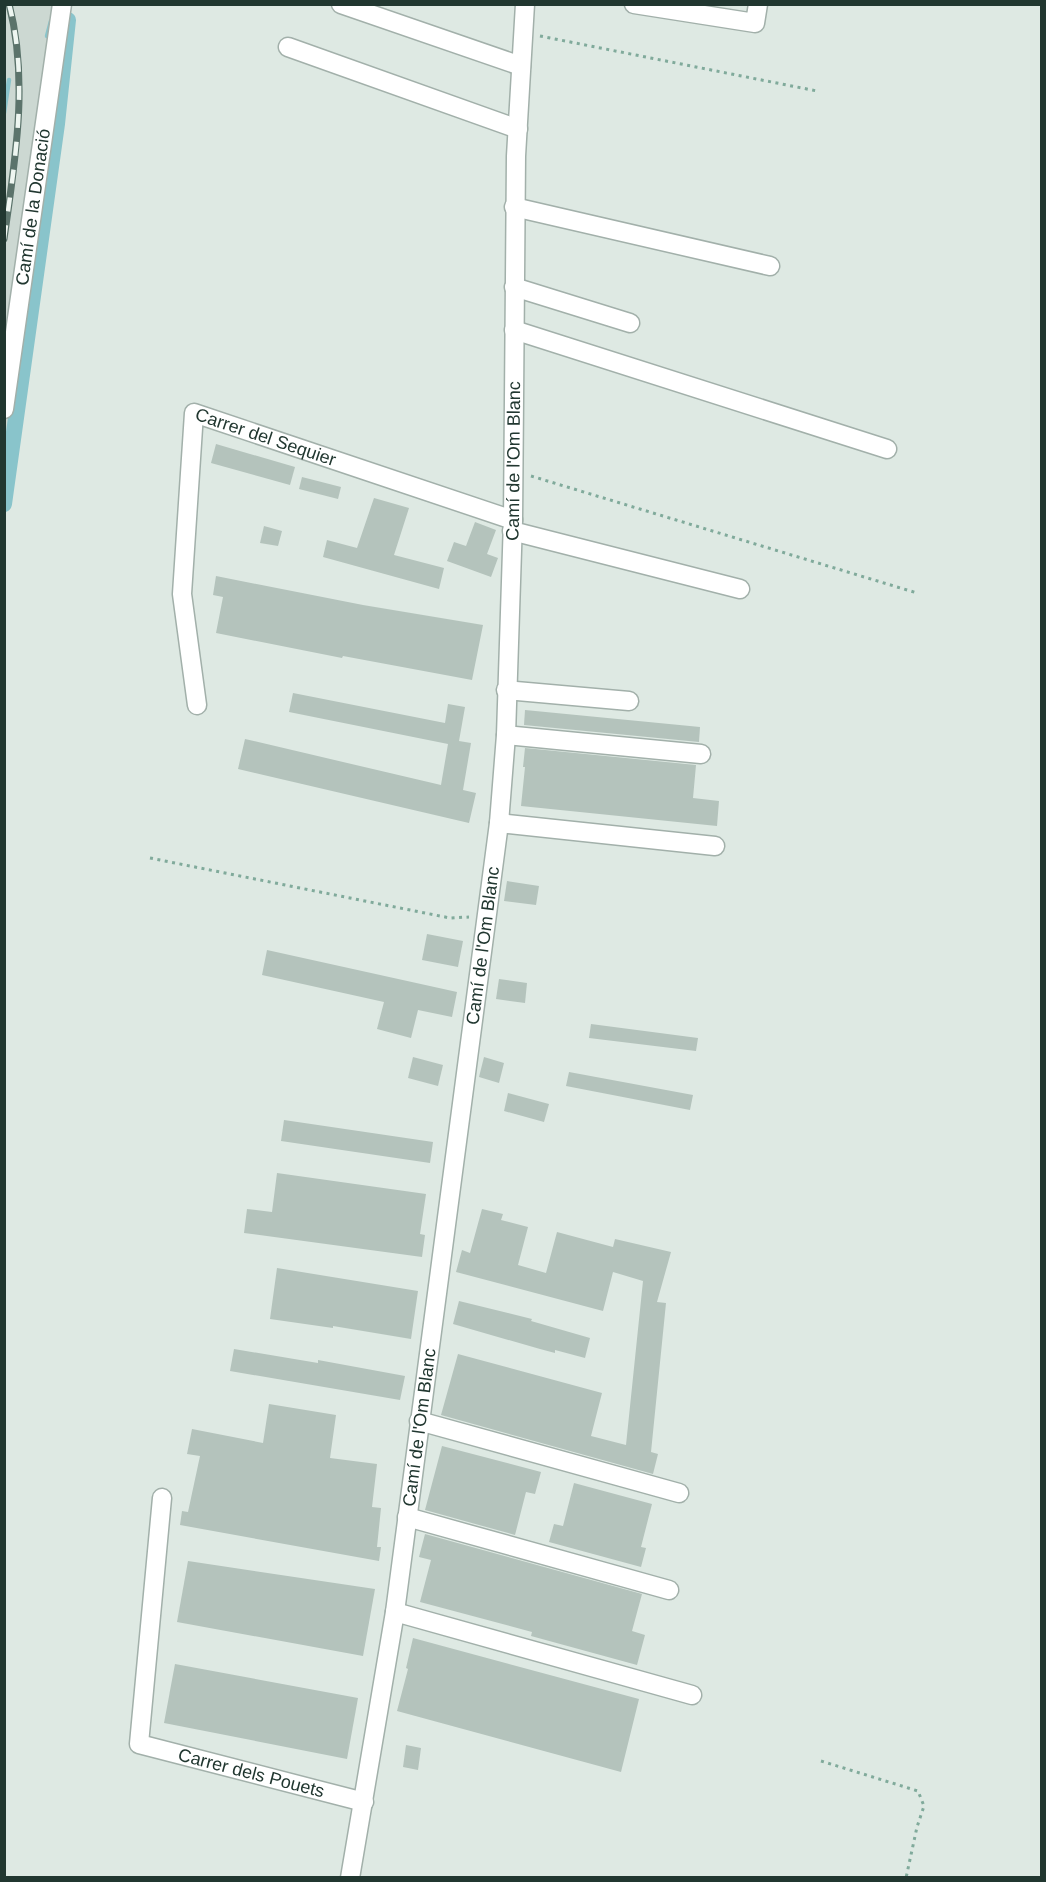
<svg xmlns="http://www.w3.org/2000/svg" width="1046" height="1882" font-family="Arial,sans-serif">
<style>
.built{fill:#ccd8d2}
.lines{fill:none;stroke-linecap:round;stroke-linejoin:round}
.stream{stroke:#89c4cb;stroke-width:4.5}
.canal{stroke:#89c4cb;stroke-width:16}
.building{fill:#b4c3bc}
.minor-casing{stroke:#a2b0aa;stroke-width:21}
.path{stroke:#80aa9b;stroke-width:3;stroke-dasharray:3 4.5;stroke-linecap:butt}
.minor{stroke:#fff;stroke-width:18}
.rail-casing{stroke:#5b736b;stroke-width:7}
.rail{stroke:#eef6f1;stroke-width:4.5;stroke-dasharray:14;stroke-linecap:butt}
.labels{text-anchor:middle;stroke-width:4.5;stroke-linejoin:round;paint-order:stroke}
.street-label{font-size:18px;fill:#213730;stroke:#eef6f1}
</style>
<rect width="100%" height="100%" fill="#dee9e3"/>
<polygon class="built" points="5,5 61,5 5,446"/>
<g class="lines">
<g class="stream">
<polyline points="47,36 51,21"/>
<polyline points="4,113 9,80"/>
</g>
<polyline class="canal" points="4,504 57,124 68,20"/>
</g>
<g class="building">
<polygon points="216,444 295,467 290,485 211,463"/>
<polygon points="302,477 341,487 338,499 299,489"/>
<polygon points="374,498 409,508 394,555 444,568 439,589 323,557 327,540 357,548"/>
<polygon points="475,522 496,530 487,554 498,558 491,577 447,561 454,542 466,546"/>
<polygon points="264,526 282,531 278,546 260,543"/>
<polygon points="216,576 363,605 483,625 472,680 343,656 342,658 216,633 223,597 213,595"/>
<polygon points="293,693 445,723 448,704 465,707 459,741 471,743 463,790 476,793 469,823 238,769 245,739 441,785 448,744 289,712"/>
<polygon points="525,710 700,727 699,742 524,725"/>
<polygon points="525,748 696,765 693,798 719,801 717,826 521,806 525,767 523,767"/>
<polygon points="507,881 539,886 536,905 504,901"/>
<polygon points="427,934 463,941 458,967 422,960"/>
<polygon points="267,950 457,992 452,1017 418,1010 411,1038 377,1029 384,1002 262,975"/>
<polygon points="499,979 527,983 525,1003 496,999"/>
<polygon points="591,1024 698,1038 696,1051 589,1038"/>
<polygon points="413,1057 443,1065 438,1086 408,1078"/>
<polygon points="484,1057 504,1063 499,1083 479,1077"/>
<polygon points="569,1072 693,1095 690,1110 566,1086"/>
<polygon points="508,1093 549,1104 544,1122 504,1111"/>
<polygon points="284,1120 433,1142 430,1163 281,1141"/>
<polygon points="277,1173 426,1194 420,1234 425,1235 422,1257 244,1233 247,1209 272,1212"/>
<polygon points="482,1209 503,1214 501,1220 528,1227 518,1265 546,1273 557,1232 613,1247 615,1239 671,1252 657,1302 666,1303 651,1452 658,1454 653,1474 441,1415 458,1354 602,1393 591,1436 626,1445 643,1281 613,1272 603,1311 456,1272 462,1250 470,1253"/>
<polygon points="277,1268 418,1291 411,1339 333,1326 333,1328 270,1319"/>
<polygon points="459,1301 532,1319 531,1321 590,1338 585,1358 555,1350 555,1353 540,1349 453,1324"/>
<polygon points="234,1349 318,1363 318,1360 405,1376 400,1400 230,1371"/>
<polygon points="269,1404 336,1415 330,1458 377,1464 372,1507 381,1508 377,1547 381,1547 379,1561 180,1525 182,1511 188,1512 200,1456 187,1454 192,1429 263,1443"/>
<polygon points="442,1446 541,1472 535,1494 526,1492 515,1535 425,1510"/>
<polygon points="574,1483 652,1504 641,1547 646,1548 641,1567 549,1542 554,1524 563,1526"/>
<polygon points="425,1534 642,1594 632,1631 645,1635 637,1665 531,1636 532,1632 420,1602 431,1560 419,1557"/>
<polygon points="188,1561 375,1589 363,1656 177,1622"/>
<polygon points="413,1638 639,1699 621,1772 397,1711 408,1669 406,1668"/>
<polygon points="175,1664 358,1698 347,1759 164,1723"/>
<polygon points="406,1745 421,1748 418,1770 403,1767"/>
</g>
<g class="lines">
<defs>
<g id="minor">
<polyline points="341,4 521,66"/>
<polyline points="634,4 755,23 758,4"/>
<polyline points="288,47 518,129"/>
<polyline points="514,207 770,266"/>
<polyline points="514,287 630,323"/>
<polyline points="514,330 887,449"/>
<path id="s1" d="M 4,409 L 62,4"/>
<polyline points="512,531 740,589"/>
<polyline points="506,690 629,701"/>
<path id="s2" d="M 197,705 L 182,594 L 194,413 L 513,520"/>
<polyline points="506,735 701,754"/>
<polyline points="499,823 715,846"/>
<polyline points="419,1421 679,1493"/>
<path id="s3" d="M 162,1498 L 139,1744 L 364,1802"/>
<polyline points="407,1517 669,1590"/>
<polyline points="395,1612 692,1695"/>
<path id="s4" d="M 350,1878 L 395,1612 L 499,823 L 506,735 L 513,520 L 516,156 L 525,4"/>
</g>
</defs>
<use href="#minor" class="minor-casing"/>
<g class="path">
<polyline points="540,36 817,91"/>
<polyline points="531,476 917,593"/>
<polyline points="150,858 450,918 469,917"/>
<polyline points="821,1761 918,1791 924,1806 917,1827 906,1878"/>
</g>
<use href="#minor" class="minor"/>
<defs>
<path id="rail" d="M 4,239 C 15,161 29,81 9,4"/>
</defs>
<use href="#rail" class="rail-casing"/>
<use href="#rail" class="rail"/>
</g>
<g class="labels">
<g class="street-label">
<text dy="6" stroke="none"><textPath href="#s1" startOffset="204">Camí de la Donació</textPath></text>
<text dy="6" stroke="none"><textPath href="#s2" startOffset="369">Carrer del Sequier</textPath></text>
<text dy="6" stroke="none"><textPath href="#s4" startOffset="1428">Camí de l'Om Blanc</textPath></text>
<text dy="6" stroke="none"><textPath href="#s4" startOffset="942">Camí de l'Om Blanc</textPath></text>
<text dy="6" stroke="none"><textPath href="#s4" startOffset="456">Camí de l'Om Blanc</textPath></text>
<text dy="6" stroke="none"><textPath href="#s3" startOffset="363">Carrer dels Pouets</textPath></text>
</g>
</g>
<rect width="1046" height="1882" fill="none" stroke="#213730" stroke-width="12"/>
</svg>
